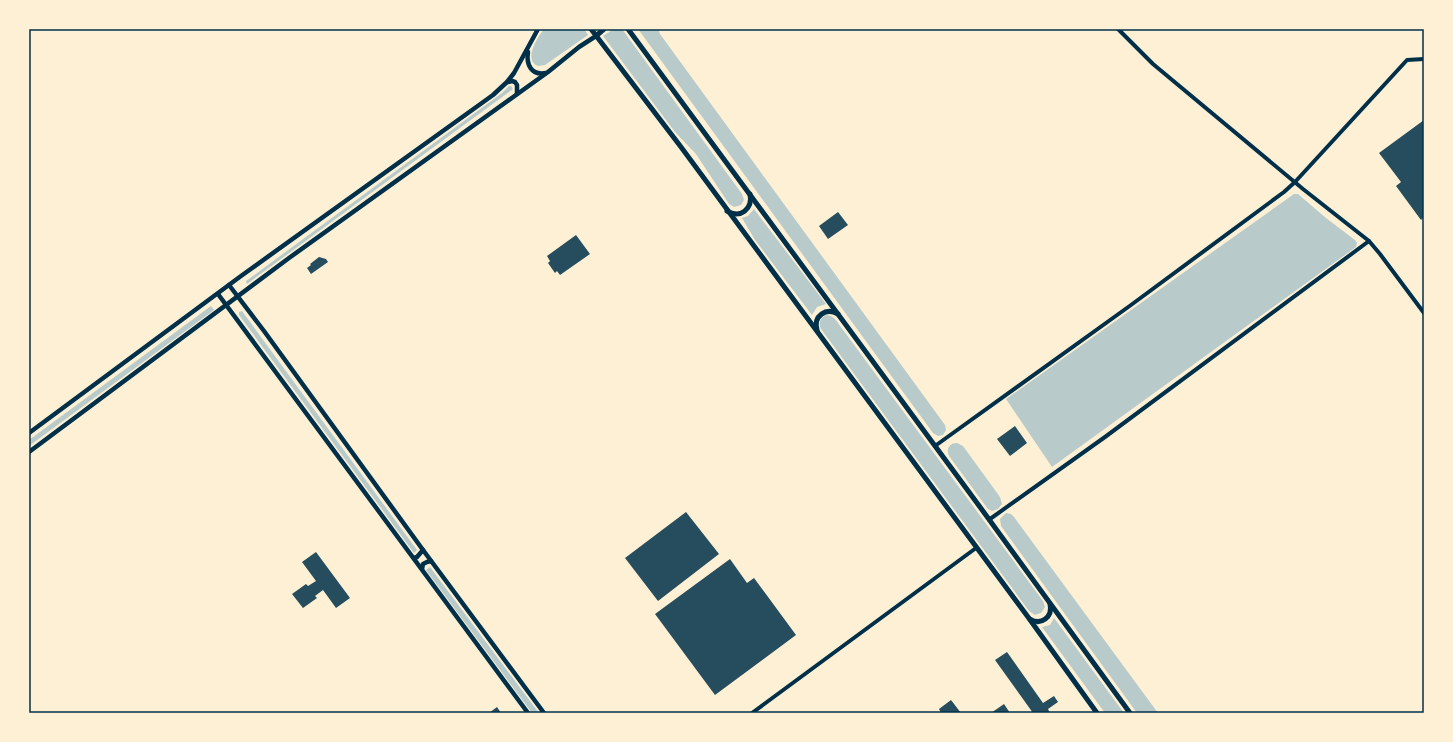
<svg xmlns="http://www.w3.org/2000/svg" width="1453" height="742" font-family="'Open Sans',sans-serif">
<style>
.green{fill:#b9caca}
.building{fill:#264d5e}
.lines{fill:none;stroke-linecap:round;stroke-linejoin:round}
.tertiary{stroke:#003049;stroke-width:4}
.secondary{stroke:#003049;stroke-width:4.5}
.primary{stroke:#003049;stroke-width:5}
.neatline{fill:none;stroke:#003049;stroke-width:1.5}
</style>
<rect width="100%" height="100%" fill="#fdf0d5"/>
<g class="green">
<path d="M 544,29 L 584,29 L 588,35 L 545,65 L 538,66 C 523,60 537,38 544,29 Z"/>
<polygon points="614,29 622,29 742,194 744,200 741,205 734,207 729,204 696,154 675,132 603,36"/>
<polygon points="638,29 658,29 660,34 945,425 946,430 943,435 938,436 933,433"/>
<polygon points="509,86 511,86 513,89 247,284 246,281 502,93"/>
<polygon points="1294,194 1298,194 1326,218 1355,240 1357,243 1356,247 1052,467 1006,399"/>
<polygon points="754,209 826,304 817,307 812,315 755,240 742,218 748,216"/>
<polygon points="211,306 214,310 29,446 29,440"/>
<polygon points="242,311 417,550 414,553 239,315 239,312"/>
<path d="M 826,315 L 831,316 L 835,319 L 1043,601 L 1045,607 L 1041,613 L 1035,615 L 1029,611 L 821,329 C 818,323 820,318 826,315 Z"/>
<path d="M 957,443 L 963,446 L 1000,497 L 1002,504 L 998,509 L 992,511 L 988,509 L 949,456 C 946,449 949,443 957,443 Z"/>
<polygon points="1006,513 1011,514 1014,517 1158,713 1137,713 1001,526 1000,519"/>
<polygon points="430,567 539,713 532,713 426,570"/>
<polygon points="1054,618 1124,713 1105,713 1042,627 1050,625"/>
</g>
<g class="building">
<polygon points="1424,120 1424,217 1421,220 1396,186 1401,182 1379,153"/>
<polygon points="838,212 848,225 828,239 819,226"/>
<polygon points="576,235 590,254 560,275 557,271 555,273 548,263 550,261 547,256"/>
<polygon points="319,257 326,259 328,262 311,274 307,268 311,265 310,264"/>
<polygon points="1015,426 1027,443 1010,456 997,439"/>
<polygon points="686,512 719,554 658,601 625,558"/>
<polygon points="316,552 350,598 336,608 323,590 315,596 317,598 303,608 292,594 306,584 308,586 316,581 302,562"/>
<polygon points="730,559 747,583 754,578 796,635 715,695 655,614"/>
<polygon points="1007,652 1043,703 1054,696 1058,702 1048,709 1050,713 1033,713 995,660"/>
<polygon points="951,700 961,713 941,713 939,709"/>
<polygon points="1004,704 1010,713 991,713"/>
<polygon points="497,707 501,713 489,713"/>
</g>
<g class="lines">
<g class="tertiary">
<polyline points="1118,29 1153,64 1303,189 1369,241 1380,254 1424,313"/>
<polyline points="935,446 1131,305 1284,192 1295,182 1407,60 1424,59"/>
<polyline points="990,519 1105,437 1369,241"/>
<polyline points="752,713 976,548"/>
</g>
<g class="secondary">
<path d="M 528,52 C 526,64 531,76 546,73"/>
<polyline points="508,82 512,81 515,82 517,85 517,94"/>
<polyline points="229,285 264,331 423,550 544,713"/>
<polyline points="218,294 528,713"/>
<polyline points="29,433 241,276 493,95 507,82 514,73 538,29"/>
<polyline points="29,452 289,258 548,72 579,47 596,36"/>
<polyline points="414,558 417,557 423,550"/>
<polyline points="422,569 423,564 427,562 431,561"/>
</g>
<g class="primary">
<polyline points="591,29 681,147 1028,617 1097,713"/>
<polyline points="628,29 980,507 1130,713"/>
<polyline points="596,36 604,29"/>
<path d="M 727,211 C 740,219 753,209 750,194"/>
<path d="M 817,330 C 813,316 826,307 838,314"/>
<path d="M 1030,619 C 1041,626 1053,617 1050,604"/>
</g>
</g>
<rect width="1453" height="742" fill="none" stroke="#fdf0d5" stroke-width="60"/>
<rect x="30" y="30" width="1393" height="682" class="neatline"/>
</svg>
